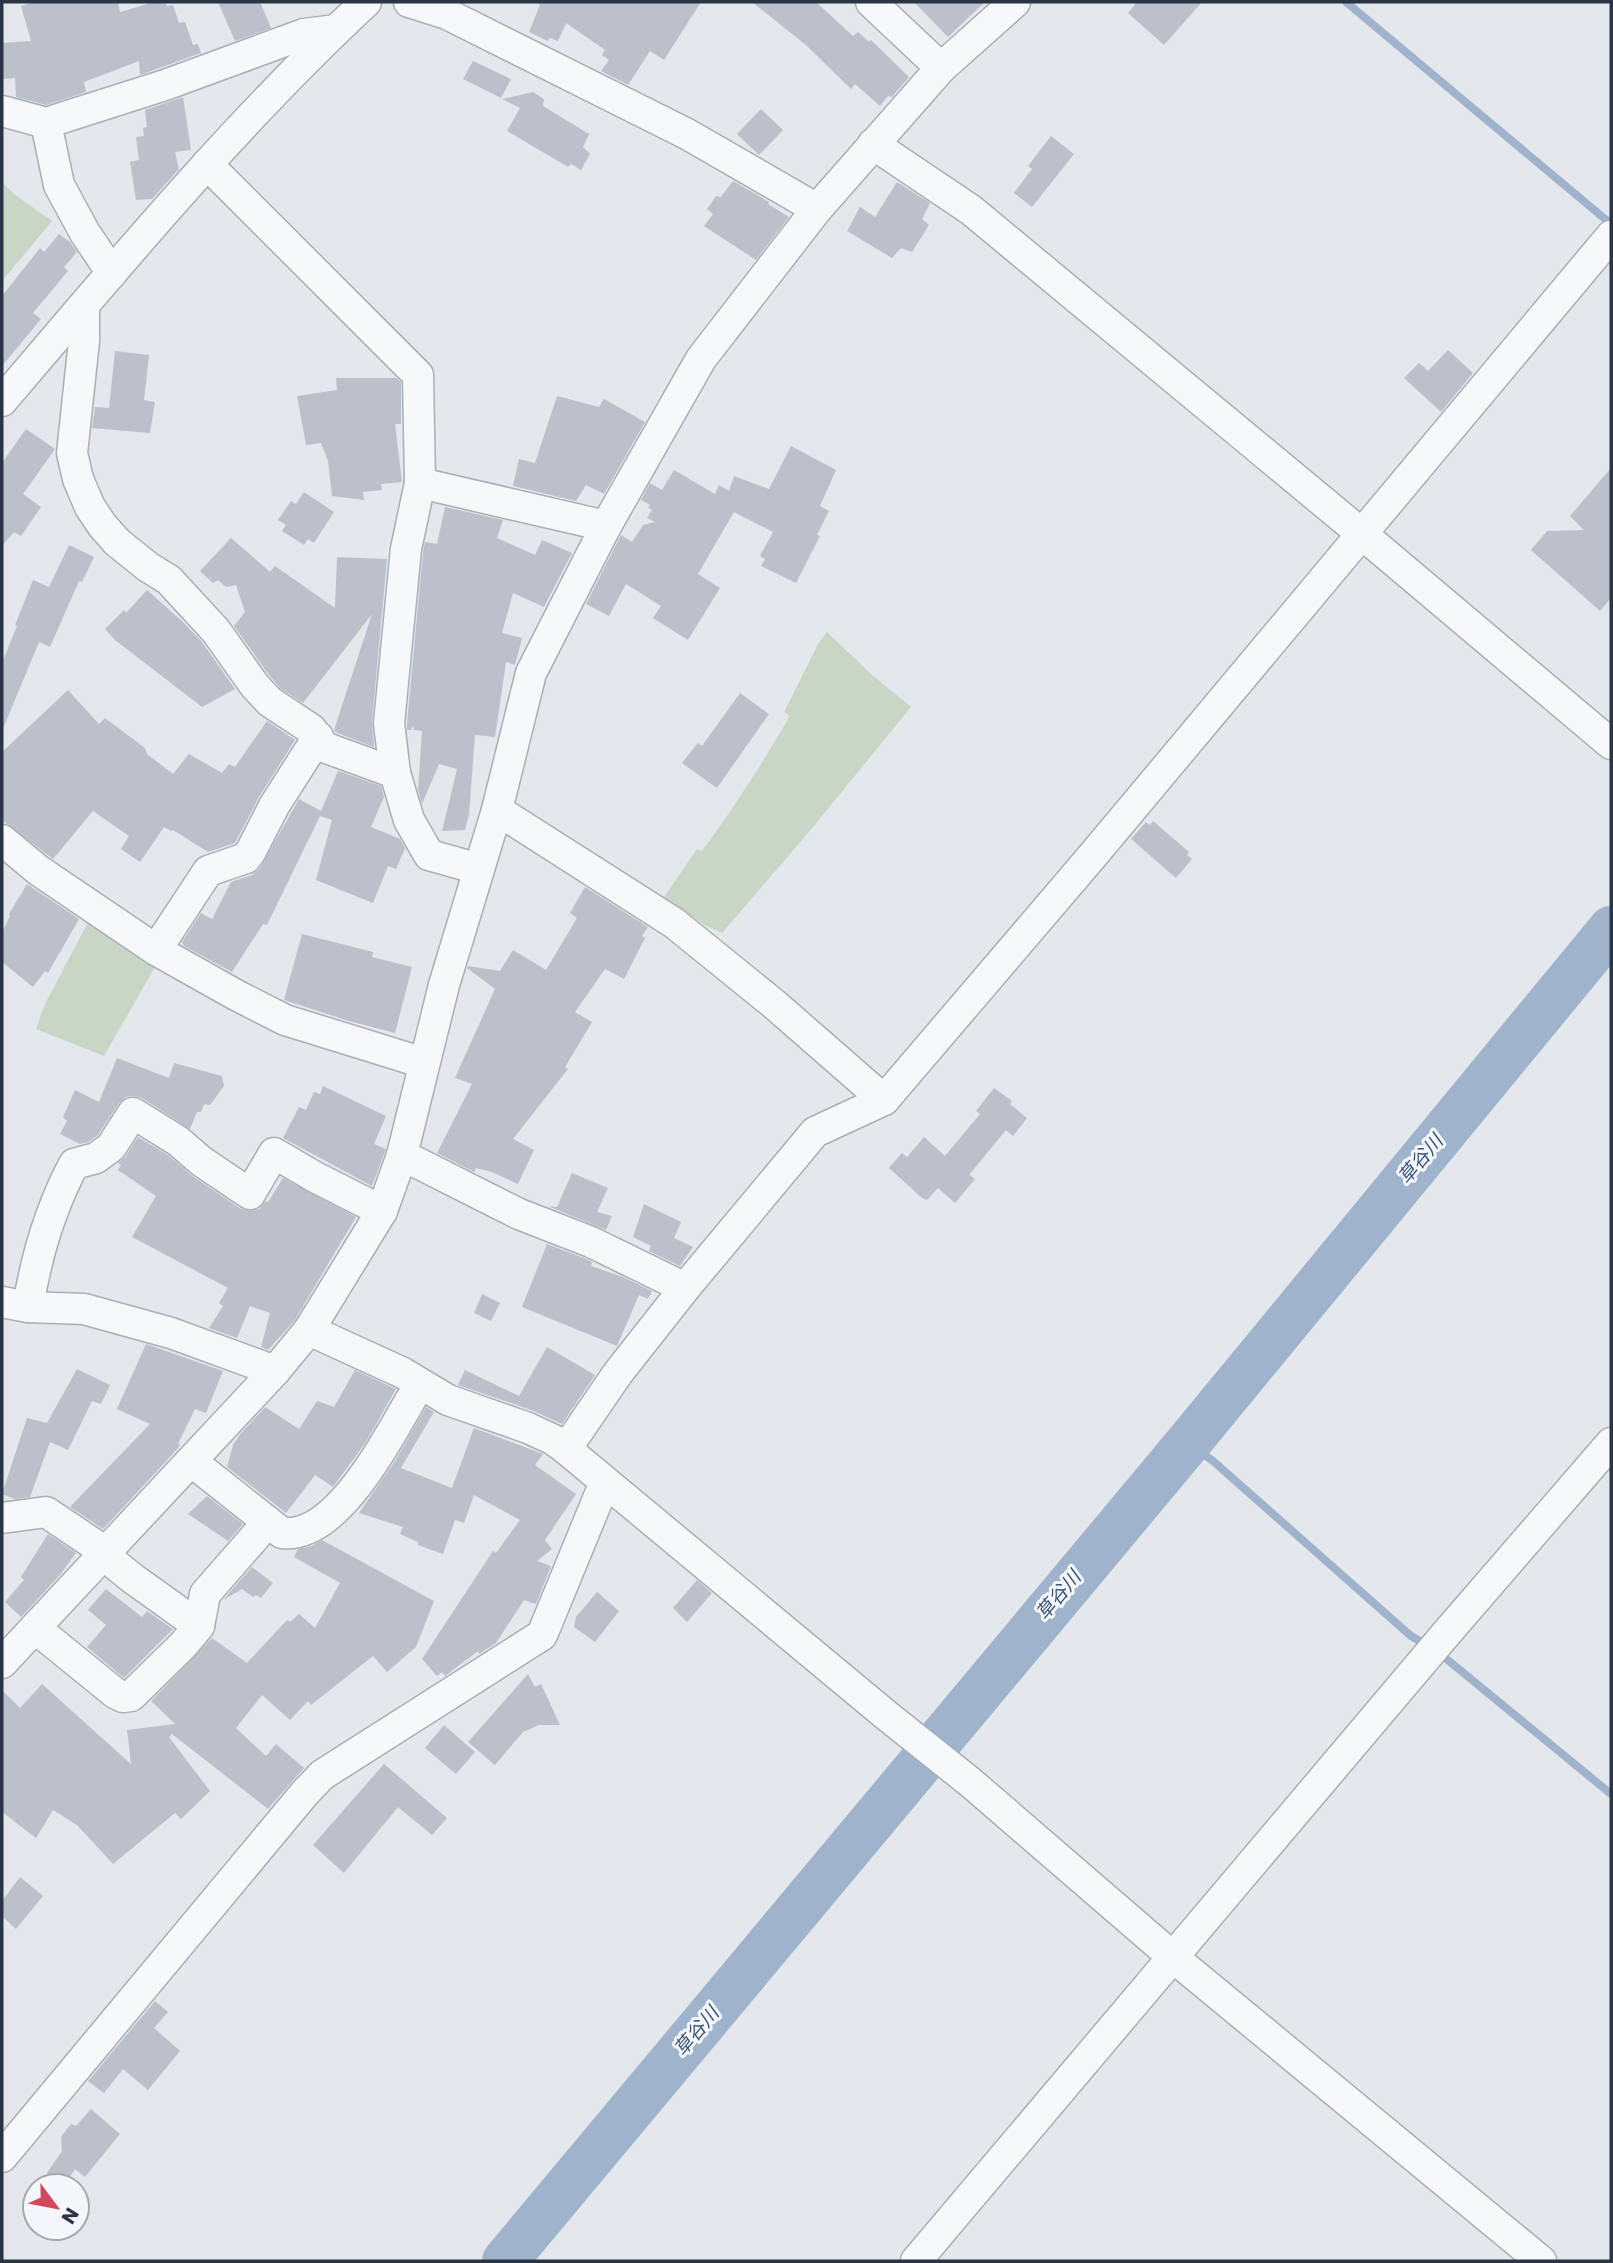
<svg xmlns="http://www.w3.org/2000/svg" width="1613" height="2263" font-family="Poppins,'Noto Sans JP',sans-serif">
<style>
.green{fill:#c9d6c5}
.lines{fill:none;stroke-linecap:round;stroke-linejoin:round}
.stream{stroke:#9fb4cc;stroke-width:8}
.river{stroke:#9fb4cc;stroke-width:46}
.building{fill:#bbc0ca}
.minor-casing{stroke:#a9aeb7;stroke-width:33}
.minor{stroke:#f7f8fa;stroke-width:30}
.labels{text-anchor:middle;stroke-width:6;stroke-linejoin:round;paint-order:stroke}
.water-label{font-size:19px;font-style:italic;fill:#34527a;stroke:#f4f6f9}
</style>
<rect width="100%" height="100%" fill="#e4e7ec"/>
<g class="green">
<polygon points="2,182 15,195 52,221 2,281"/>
<path d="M 827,632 L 871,674 L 911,707 L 809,832 L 722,933 L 706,926 L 664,897 L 697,849 L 702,851 C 734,808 763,762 790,716 L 784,712 L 818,644 Z"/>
<polygon points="93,913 159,960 104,1056 36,1029 45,1004"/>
</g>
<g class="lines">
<g class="stream">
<polyline points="1346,2 1611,224"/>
<polyline points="1188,1443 1213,1461 1411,1636 1427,1645"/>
<polyline points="1438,1652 1611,1794"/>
</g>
<polyline class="river" points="505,2261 1188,1443 1611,929"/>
</g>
<g class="building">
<polygon points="35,2 118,2 120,12 154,2 165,2 167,6 173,5 179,23 185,22 193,45 198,44 201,53 140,75 139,61 84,82 86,92 46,105 16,97 15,78 2,79 2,43 31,41 21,6"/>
<polygon points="218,2 260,2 271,28 235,41"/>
<polygon points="535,2 701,2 664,60 650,51 628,85 601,71 609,60 602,55 605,50 566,23 558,41 550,38 548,41 529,32 540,5"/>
<polygon points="752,2 816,2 853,36 858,32 869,42 871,40 909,77 892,97 888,96 880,106 855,84 851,89 806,45"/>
<polygon points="914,2 985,2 948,37"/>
<polygon points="1137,2 1202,2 1164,45 1128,13"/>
<polygon points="473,61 511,79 501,98 463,79"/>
<polygon points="533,92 544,99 543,106 589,134 583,147 590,154 581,170 571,164 568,167 507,131 520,108 502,99"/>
<polygon points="183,97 191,150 175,152 179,169 152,199 136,200 130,162 139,160 136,137 144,136 143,128 147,127 145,110"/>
<polygon points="761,109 783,130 759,155 737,134"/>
<polygon points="1051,136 1074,154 1032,207 1014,193 1032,169 1028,166"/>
<polygon points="733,181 769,202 768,204 789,217 756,260 704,226 713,214 707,209 716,196 721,197"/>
<polygon points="897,182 930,203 922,219 929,225 912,252 901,248 892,258 847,231 860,207 875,217"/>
<polygon points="59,234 70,242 77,252 64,267 68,271 33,313 41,319 2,366 2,296 40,248 44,252"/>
<polygon points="1448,350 1473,373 1441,412 1404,378 1419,363 1428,371"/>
<polygon points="115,351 149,355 144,400 155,402 150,433 92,428 95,407 109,408"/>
<polygon points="336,378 396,378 401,382 401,424 395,424 402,482 381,484 382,490 363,492 364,500 332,496 328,461 321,443 306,445 297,396 337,390"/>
<polygon points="557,396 599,407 604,399 645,422 604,494 586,485 576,501 513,486 519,459 535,463"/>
<polygon points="26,429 55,449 23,494 41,507 21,536 14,532 2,546 2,463"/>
<polygon points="791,446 836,470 820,506 829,511 817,535 820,536 796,583 761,566 765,559 760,556 773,532 734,512 698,574 720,588 688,640 653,618 661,606 626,584 609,616 586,604 621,535 632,542 643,525 655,522 647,518 652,510 648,507 650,505 641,500 650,483 662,490 674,470 715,494 719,485 729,491 734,476 769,489"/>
<polygon points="1611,468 1611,598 1600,611 1531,550 1547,531 1584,530 1570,516"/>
<polygon points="304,492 334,512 314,543 308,539 304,545 282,531 286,525 278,520 291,501 296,504"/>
<polygon points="445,507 503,520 497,538 535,555 542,540 572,553 544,607 513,593 502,633 522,638 515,665 506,662 495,737 475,735 469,815 465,830 442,831 457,769 439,764 422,804 418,789 422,731 414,730 413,725 411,730 407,730 407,723 423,552 425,542 437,544"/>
<polygon points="231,538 270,572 275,566 335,608 337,557 387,559 372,721 374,747 335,732 334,730 372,614 303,703 281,689 269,675 234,626 245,612 236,585 226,587 218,580 213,583 200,571"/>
<polygon points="69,545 94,557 82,582 79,581 50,647 39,642 2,731 2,663 17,626 15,625 33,580 49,587"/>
<polygon points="147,590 184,623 202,642 235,689 202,707 115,640 105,629 124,610 126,613"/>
<polygon points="68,690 99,724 105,718 145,748 147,754 173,774 189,754 222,773 229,764 235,767 267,721 295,740 259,797 235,843 208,852 173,830 171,831 164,827 140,862 121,849 129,836 93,811 53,859 2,820 2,752"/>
<polygon points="740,693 769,714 717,788 682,763 698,743 702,746"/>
<polygon points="338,771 381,786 384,797 371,827 400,839 405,848 396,869 388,866 373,903 316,880 332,820 320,816 267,925 263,924 232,972 184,946 182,942 201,913 212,919 231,882 252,875 260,868 299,799 321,811"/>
<polygon points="1153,821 1189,852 1187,855 1192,859 1176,878 1131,839 1146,822 1150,825"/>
<polygon points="27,884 79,919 48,973 45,971 33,987 2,962 2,932 10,916 9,914"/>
<polygon points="585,887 648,927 642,936 645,938 624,979 605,969 575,1012 592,1022 565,1067 568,1069 513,1139 534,1150 518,1184 492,1172 476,1168 474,1172 437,1153 472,1084 455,1078 495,989 467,968 468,966 500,971 513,950 546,970 577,918 570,913"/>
<polygon points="302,934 373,952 372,957 412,967 395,1033 349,1021 284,1000"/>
<polygon points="117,1058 169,1078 174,1063 222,1076 224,1086 210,1105 204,1104 201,1112 197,1112 190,1129 142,1098 133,1096 126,1097 119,1103 98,1135 88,1142 80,1144 60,1134 67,1121 63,1117 75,1090 99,1102"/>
<polygon points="323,1086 386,1116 374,1144 386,1149 372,1186 283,1138 299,1107 306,1110 314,1092 320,1094"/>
<polygon points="994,1088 1012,1101 1010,1104 1027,1118 1013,1136 1006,1130 969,1175 975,1179 955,1203 938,1188 927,1200 922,1198 889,1168 902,1153 907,1157 924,1137 945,1156 980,1114 976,1111"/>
<polygon points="138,1137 168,1155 191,1175 241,1209 250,1211 259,1209 266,1201 268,1202 283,1178 356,1217 295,1320 268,1350 261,1347 270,1313 250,1306 237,1338 209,1328 223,1306 219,1303 228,1288 132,1237 156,1196 118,1170 121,1165 118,1163 125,1157"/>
<polygon points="572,1173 608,1188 597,1212 612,1216 606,1230 548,1206 557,1207"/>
<polygon points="644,1204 681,1222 674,1238 693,1247 680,1266 649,1251 651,1246 633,1237"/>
<polygon points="547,1244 584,1258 592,1262 591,1266 623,1277 652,1291 648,1299 639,1295 617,1346 522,1307"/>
<polygon points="482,1294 500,1303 491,1321 474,1313"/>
<polygon points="146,1344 223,1371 206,1413 195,1409 178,1444 180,1445 171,1456 103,1529 70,1507 150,1424 117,1409"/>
<polygon points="547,1347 595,1375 562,1424 534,1411 458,1385 465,1370 519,1396"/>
<polygon points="77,1369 110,1385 101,1404 92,1401 68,1450 50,1442 30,1497 15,1499 2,1494 27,1418 47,1423"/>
<polygon points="355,1370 396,1389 366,1442 333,1487 315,1475 286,1513 227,1467 233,1445 241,1433 265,1407 299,1429 317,1401 334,1407"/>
<polygon points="426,1407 434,1412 401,1468 452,1488 474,1428 543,1454 535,1465 576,1494 545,1540 552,1549 537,1561 551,1566 536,1604 524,1600 496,1643 479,1654 478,1651 445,1676 442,1672 437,1676 422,1659 493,1551 496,1553 520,1520 474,1495 464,1523 455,1520 443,1554 418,1545 418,1542 400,1534 403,1527 359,1513 395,1461"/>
<polygon points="207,1496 243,1524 228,1541 188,1514"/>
<polygon points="48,1534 76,1553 60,1575 21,1617 5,1602 24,1580 21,1577"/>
<polygon points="322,1540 434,1601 416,1647 387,1672 373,1656 311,1705 308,1701 290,1720 262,1695 236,1728 266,1756 276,1744 304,1768 268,1809 172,1734 169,1737 210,1791 181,1819 175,1813 113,1864 77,1825 53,1810 36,1838 2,1812 2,1690 20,1708 42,1684 131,1764 127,1730 175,1724 151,1701 212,1638 247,1663 287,1620 290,1622 299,1614 315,1628 340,1583 294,1557 298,1549 312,1546"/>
<polygon points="252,1567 273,1583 261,1598 256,1595 253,1597 242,1589 223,1600"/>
<polygon points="697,1580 712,1593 687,1622 673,1608"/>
<polygon points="106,1589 142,1617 147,1611 173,1629 124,1678 87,1647 106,1625 88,1610"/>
<polygon points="597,1592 619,1611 595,1642 574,1627 576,1617"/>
<polygon points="528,1674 535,1687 541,1684 560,1725 539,1725 523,1732 495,1765 468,1742"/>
<polygon points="444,1725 475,1752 456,1774 425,1748"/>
<polygon points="384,1764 447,1818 432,1835 398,1807 344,1873 313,1845"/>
<polygon points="20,1877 43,1896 16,1929 2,1916 2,1901"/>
<polygon points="155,2001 168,2012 154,2028 180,2051 148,2090 123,2069 104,2093 88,2081"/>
<polygon points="91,2109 120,2134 85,2177 75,2169 64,2186 47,2173 62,2151 61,2137 71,2124 76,2126"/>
</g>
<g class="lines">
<defs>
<g id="minor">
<polyline points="409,2 447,14 687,134 817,209"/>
<polyline points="871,2 941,68"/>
<polyline points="2,111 46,123 165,85 304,34 336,30"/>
<polyline points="46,123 59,185 85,233 112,273"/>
<polyline points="873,144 971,210 1362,534 1611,744"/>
<polyline points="207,164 418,375 420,483 606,526"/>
<polyline points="84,306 84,341 72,453 78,479 90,507 102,525 117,542 148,567 169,580 216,631 255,686 270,702 311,729 324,747 395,773 409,820 429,855 479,869"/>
<path d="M 2,401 C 119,264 234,125 366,2"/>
<polyline points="395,773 389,723 406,549 420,483"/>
<polyline points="497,810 674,923 774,1004 884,1100"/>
<polyline points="2,840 38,870 156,950 236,995 285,1020 424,1063"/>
<polyline points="156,950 208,871 246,858 251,851 274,806 318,737"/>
<polyline points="402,1155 519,1214 591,1242 685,1288"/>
<polyline points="2,1302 28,1307 84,1309 171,1333 275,1371"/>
<path d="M 28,1307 C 36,1257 50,1209 74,1164 L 96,1158 L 111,1147 L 133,1113 L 178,1141 L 201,1161 L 250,1194 L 274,1153 L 315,1177 L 382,1211"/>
<polyline points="309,1330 403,1373 448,1400 528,1428 554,1440 566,1449 886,1715 970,1782 1174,1958 1541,2261"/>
<polyline points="566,1449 618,1373 685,1288 815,1132 884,1100 1094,854 1611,236"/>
<path d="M 191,1461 L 282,1533 C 341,1540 394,1425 420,1384"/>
<polyline points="2,1518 46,1512 107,1553 116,1565 132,1578 199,1626"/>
<polyline points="35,1628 115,1693 123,1697 131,1696 183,1645 199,1626 205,1594 268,1522"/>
<polyline points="2,1663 275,1371 309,1330 382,1211 402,1155 444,985 497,810 531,673 606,526 701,359 817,209 941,68 1015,2"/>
<polyline points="2,2157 304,1794 322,1775 542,1635 605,1482"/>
<polyline points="916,2261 1445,1635 1611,1443"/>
</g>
</defs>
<use href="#minor" class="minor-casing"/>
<use href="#minor" class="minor"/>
</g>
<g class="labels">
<g class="water-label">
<text transform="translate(1420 1159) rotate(-50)" y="7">草谷川</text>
<text transform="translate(1058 1595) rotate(-50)" y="7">草谷川</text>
<text transform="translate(696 2031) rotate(-50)" y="7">草谷川</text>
</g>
</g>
<rect width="1613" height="2263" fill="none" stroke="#2b3445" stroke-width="7"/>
<g transform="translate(56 2207) rotate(122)"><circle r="33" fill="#f4f6f9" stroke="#a4a8b1" stroke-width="2"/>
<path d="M0-5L12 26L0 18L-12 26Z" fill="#d1495b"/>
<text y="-10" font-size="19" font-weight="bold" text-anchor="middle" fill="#2b3445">N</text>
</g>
</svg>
